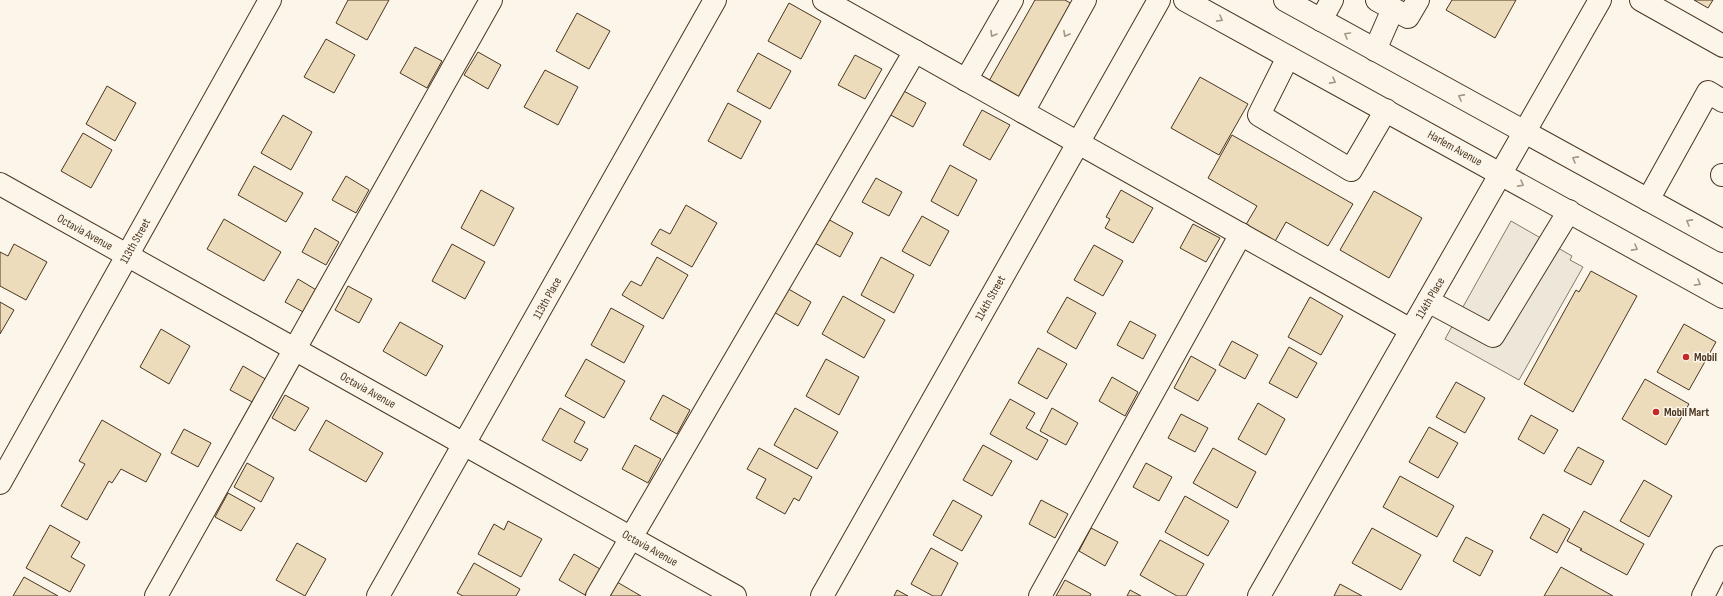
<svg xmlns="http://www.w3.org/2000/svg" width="1723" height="596" font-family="'Sofia Sans Condensed',sans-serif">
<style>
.parking{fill:#ede7d9;stroke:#887966}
.building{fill:#ecdcbc;stroke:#4a3520}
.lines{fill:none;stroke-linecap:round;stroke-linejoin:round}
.minor-casing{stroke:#4a3520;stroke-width:24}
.major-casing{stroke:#4a3520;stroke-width:24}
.minor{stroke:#fbf6e9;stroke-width:22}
.major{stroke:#fbf6e9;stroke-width:22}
.oneway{stroke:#a29684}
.poi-dot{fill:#c62828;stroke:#fbf6e9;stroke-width:1.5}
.labels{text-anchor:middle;stroke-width:3;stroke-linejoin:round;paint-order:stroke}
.street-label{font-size:12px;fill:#4a3520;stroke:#fbf6e9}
.poi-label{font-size:12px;font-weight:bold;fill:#4a3520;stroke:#fbf6e9;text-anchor:start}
</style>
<rect width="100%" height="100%" fill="#fbf6e9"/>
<polygon class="parking" points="1511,221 1572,256 1570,260 1583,267 1519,380 1445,339"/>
<g class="building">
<polygon points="348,0 389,0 367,40 336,23"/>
<polygon points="1035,0 1065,0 1072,4 1023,100 989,81"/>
<polygon points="1452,0 1516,0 1495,38 1446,10"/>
<polygon points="1694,0 1713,0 1708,8"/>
<polygon points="789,3 821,21 801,59 768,41"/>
<polygon points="577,13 610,31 589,69 556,51"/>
<polygon points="326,39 355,55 334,93 304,77"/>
<polygon points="415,47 442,61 427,88 400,73"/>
<polygon points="478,52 501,65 488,89 464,75"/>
<polygon points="758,53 791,71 770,109 737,91"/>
<polygon points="855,55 882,69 865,99 838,85"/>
<polygon points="545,70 578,87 558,125 524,107"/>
<polygon points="1200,77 1248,104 1219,155 1171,128"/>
<polygon points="107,86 136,103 115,141 86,124"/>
<polygon points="900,89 926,103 913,127 887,113"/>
<polygon points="728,103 761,121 741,159 708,141"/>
<polygon points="982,110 1010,125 990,160 963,145"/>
<polygon points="283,115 312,132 291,170 261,153"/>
<polygon points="83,133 112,150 91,188 61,171"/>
<polygon points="1232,135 1353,204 1328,246 1286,222 1273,245 1244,228 1257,206 1208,178"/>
<polygon points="950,165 977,180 958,216 931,201"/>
<polygon points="254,166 303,193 286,222 238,195"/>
<polygon points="346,176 369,190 356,213 332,200"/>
<polygon points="876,178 902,192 889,216 862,202"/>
<polygon points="481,190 514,208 494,246 461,228"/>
<polygon points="1121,190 1153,208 1133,243 1105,228 1110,219 1106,217"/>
<polygon points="1374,191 1422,218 1389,278 1340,250"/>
<polygon points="686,205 717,223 692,267 651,244 660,229 670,234"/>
<polygon points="922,216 949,231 930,266 902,251"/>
<polygon points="826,218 853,233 840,257 813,242"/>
<polygon points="224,219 281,252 264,281 207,249"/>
<polygon points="1193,224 1220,238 1206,262 1180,248"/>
<polygon points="315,228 339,242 326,265 302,252"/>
<polygon points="14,244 47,262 26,300 0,286 0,252 8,256"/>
<polygon points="452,244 485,262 465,299 432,281"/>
<polygon points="1094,245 1123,261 1103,296 1074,280"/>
<polygon points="657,257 688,275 663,319 622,295 631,281 641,286"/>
<polygon points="881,257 914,275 894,313 861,295"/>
<polygon points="1591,271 1637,296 1573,412 1524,384 1576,290 1579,292"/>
<polygon points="298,279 318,291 305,313 285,302"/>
<polygon points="348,286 372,299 359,323 335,310"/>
<polygon points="785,287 811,302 798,326 772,311"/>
<polygon points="843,296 885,320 864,358 822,334"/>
<polygon points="1067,297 1096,313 1076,349 1047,332"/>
<polygon points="1310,297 1343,316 1321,355 1288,337"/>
<polygon points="0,302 14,310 0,334"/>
<polygon points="611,308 644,326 624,363 591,345"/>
<polygon points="1130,321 1156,335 1143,359 1117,345"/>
<polygon points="400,322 443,346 426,376 383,351"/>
<polygon points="1684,324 1716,342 1689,390 1657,372"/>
<polygon points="161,329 190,346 169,384 140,367"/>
<polygon points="1232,341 1258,355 1245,379 1219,365"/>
<polygon points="1289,347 1317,363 1297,398 1269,383"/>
<polygon points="1038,348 1067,364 1047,399 1018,383"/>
<polygon points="1191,356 1216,370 1198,401 1174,388"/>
<polygon points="586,359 625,381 604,418 565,396"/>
<polygon points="826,359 859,377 839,415 806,396"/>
<polygon points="243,366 267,380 254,403 230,390"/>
<polygon points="1112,377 1138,392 1125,416 1099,401"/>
<polygon points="1645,379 1689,404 1666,445 1622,419"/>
<polygon points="1456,382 1485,398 1465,433 1436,417"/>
<polygon points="285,395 309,408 295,431 272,418"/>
<polygon points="663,395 690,410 677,434 650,419"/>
<polygon points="1010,399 1035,413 1026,428 1048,440 1037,460 990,434"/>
<polygon points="1258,403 1285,419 1266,455 1238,439"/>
<polygon points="560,408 585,422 574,442 588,449 581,461 542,440"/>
<polygon points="795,408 838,432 817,469 774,445"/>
<polygon points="1052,408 1078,423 1066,445 1040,431"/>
<polygon points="1181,414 1208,428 1195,452 1168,438"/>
<polygon points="1531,415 1558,430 1544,454 1518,439"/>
<polygon points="102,420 161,454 146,482 121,469 112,483 109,481 87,520 61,506 85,464 79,461"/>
<polygon points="326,420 383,453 366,482 309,450"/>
<polygon points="1429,427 1458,443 1438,478 1409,462"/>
<polygon points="184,429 211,443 198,467 171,453"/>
<polygon points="635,445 661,459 648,483 622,469"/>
<polygon points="983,445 1012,461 992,496 963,480"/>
<polygon points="1578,447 1604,461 1591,485 1564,471"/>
<polygon points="759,448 812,477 799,501 794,498 785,514 756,498 766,479 747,469"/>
<polygon points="1213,448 1256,472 1237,508 1193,483"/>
<polygon points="247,463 274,478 261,502 234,487"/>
<polygon points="1146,463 1172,477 1159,501 1133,487"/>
<polygon points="1400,476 1454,506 1437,537 1383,507"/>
<polygon points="1644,480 1672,496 1649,537 1620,521"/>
<polygon points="228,493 255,508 241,531 215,517"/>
<polygon points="1185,496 1229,521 1208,556 1165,532"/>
<polygon points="953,500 982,516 962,551 933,535"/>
<polygon points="1041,500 1068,514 1055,538 1029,524"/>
<polygon points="1584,511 1644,544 1627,575 1580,550 1582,549 1567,541"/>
<polygon points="1543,514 1570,529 1557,553 1530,538"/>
<polygon points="508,521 542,539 521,577 478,554 494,524 504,530"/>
<polygon points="50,525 80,542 71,557 85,565 70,592 26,568"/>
<polygon points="1091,528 1118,542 1105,566 1079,551"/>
<polygon points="1372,528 1421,555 1401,590 1352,563"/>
<polygon points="1466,537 1493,551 1480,576 1453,561"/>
<polygon points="1160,540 1204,564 1186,596 1177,596 1140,575"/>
<polygon points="297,543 326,559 305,596 276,580"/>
<polygon points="931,548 958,563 941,596 933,596 911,584"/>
<polygon points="574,554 600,569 585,595 559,580"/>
<polygon points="474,563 520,589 516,596 463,596 457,593"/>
<polygon points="1561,567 1613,596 1544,596"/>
<polygon points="24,577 58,596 13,596"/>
<polygon points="1065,580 1091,594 1090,596 1056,596"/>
<polygon points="617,582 641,596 610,596"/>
<polygon points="1340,584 1362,596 1334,596"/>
<polygon points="897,590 908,596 894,596"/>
<polygon points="1130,590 1141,596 1127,596"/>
</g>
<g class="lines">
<defs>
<g id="minor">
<polyline points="824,0 1411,330"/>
<polyline points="1377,0 1408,17 1418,0"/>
<polyline points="1641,0 1723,46"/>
<polyline points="1321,20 1332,0"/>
<polyline points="1375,50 1393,9"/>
<polyline points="1288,57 1259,115 1351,170 1386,110"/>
<polyline points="966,80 1012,0"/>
<polyline points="1023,112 1085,0"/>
<polyline points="1722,175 1723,175"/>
<polyline points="0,184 735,596"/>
<polyline points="1648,200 1708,92 1723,101"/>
<polyline points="1428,301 1493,336 1569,211"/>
<polyline points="0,483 270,0"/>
<polyline points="156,596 491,0"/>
<polyline points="378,596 715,0"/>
<polyline points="597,596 915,51"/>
<polyline points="822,596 1159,0"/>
<polyline points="1040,596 1241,234"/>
<polyline points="1259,596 1600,0"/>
<polyline points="1703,596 1723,557"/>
</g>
<g id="major">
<polyline points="1185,0 1723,297"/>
<polyline points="1285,0 1723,241"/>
</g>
</defs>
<use href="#minor" class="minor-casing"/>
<use href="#major" class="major-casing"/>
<use href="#minor" class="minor"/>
<use href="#major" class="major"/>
</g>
<defs><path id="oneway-chevron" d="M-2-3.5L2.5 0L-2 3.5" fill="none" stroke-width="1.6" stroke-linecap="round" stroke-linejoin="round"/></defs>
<g class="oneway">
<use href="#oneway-chevron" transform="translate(1220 19) rotate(29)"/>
<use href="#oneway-chevron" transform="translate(993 34) rotate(120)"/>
<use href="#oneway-chevron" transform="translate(1066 34) rotate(119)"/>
<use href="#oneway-chevron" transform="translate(1347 35) rotate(-150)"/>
<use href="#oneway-chevron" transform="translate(1333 81) rotate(29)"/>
<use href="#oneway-chevron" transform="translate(1461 97) rotate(-152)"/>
<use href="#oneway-chevron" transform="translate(1575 159) rotate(-151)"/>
<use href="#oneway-chevron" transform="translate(1521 184) rotate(29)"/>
<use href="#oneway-chevron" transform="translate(1689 222) rotate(-151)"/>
<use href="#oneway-chevron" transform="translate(1635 248) rotate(29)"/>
<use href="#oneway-chevron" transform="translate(1698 283) rotate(29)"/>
</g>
<g class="poi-dot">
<circle cx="1686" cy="357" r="4"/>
<circle cx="1656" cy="412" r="4"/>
</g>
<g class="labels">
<g class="street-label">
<text transform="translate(1455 148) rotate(29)" y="4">Harlem Avenue</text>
<text transform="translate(85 232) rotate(29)" y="4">Octavia Avenue</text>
<text transform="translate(135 241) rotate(-61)" y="4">113th Street</text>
<text transform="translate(547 298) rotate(-61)" y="4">113th Place</text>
<text transform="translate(990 298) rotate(-61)" y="4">114th Street</text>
<text transform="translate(1430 298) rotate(-60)" y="4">114th Place</text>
<text transform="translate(368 390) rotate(29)" y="4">Octavia Avenue</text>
<text transform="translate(650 548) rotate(29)" y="4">Octavia Avenue</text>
</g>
<g class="poi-label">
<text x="1694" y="361">Mobil</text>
<text x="1664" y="416">Mobil Mart</text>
</g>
</g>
</svg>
